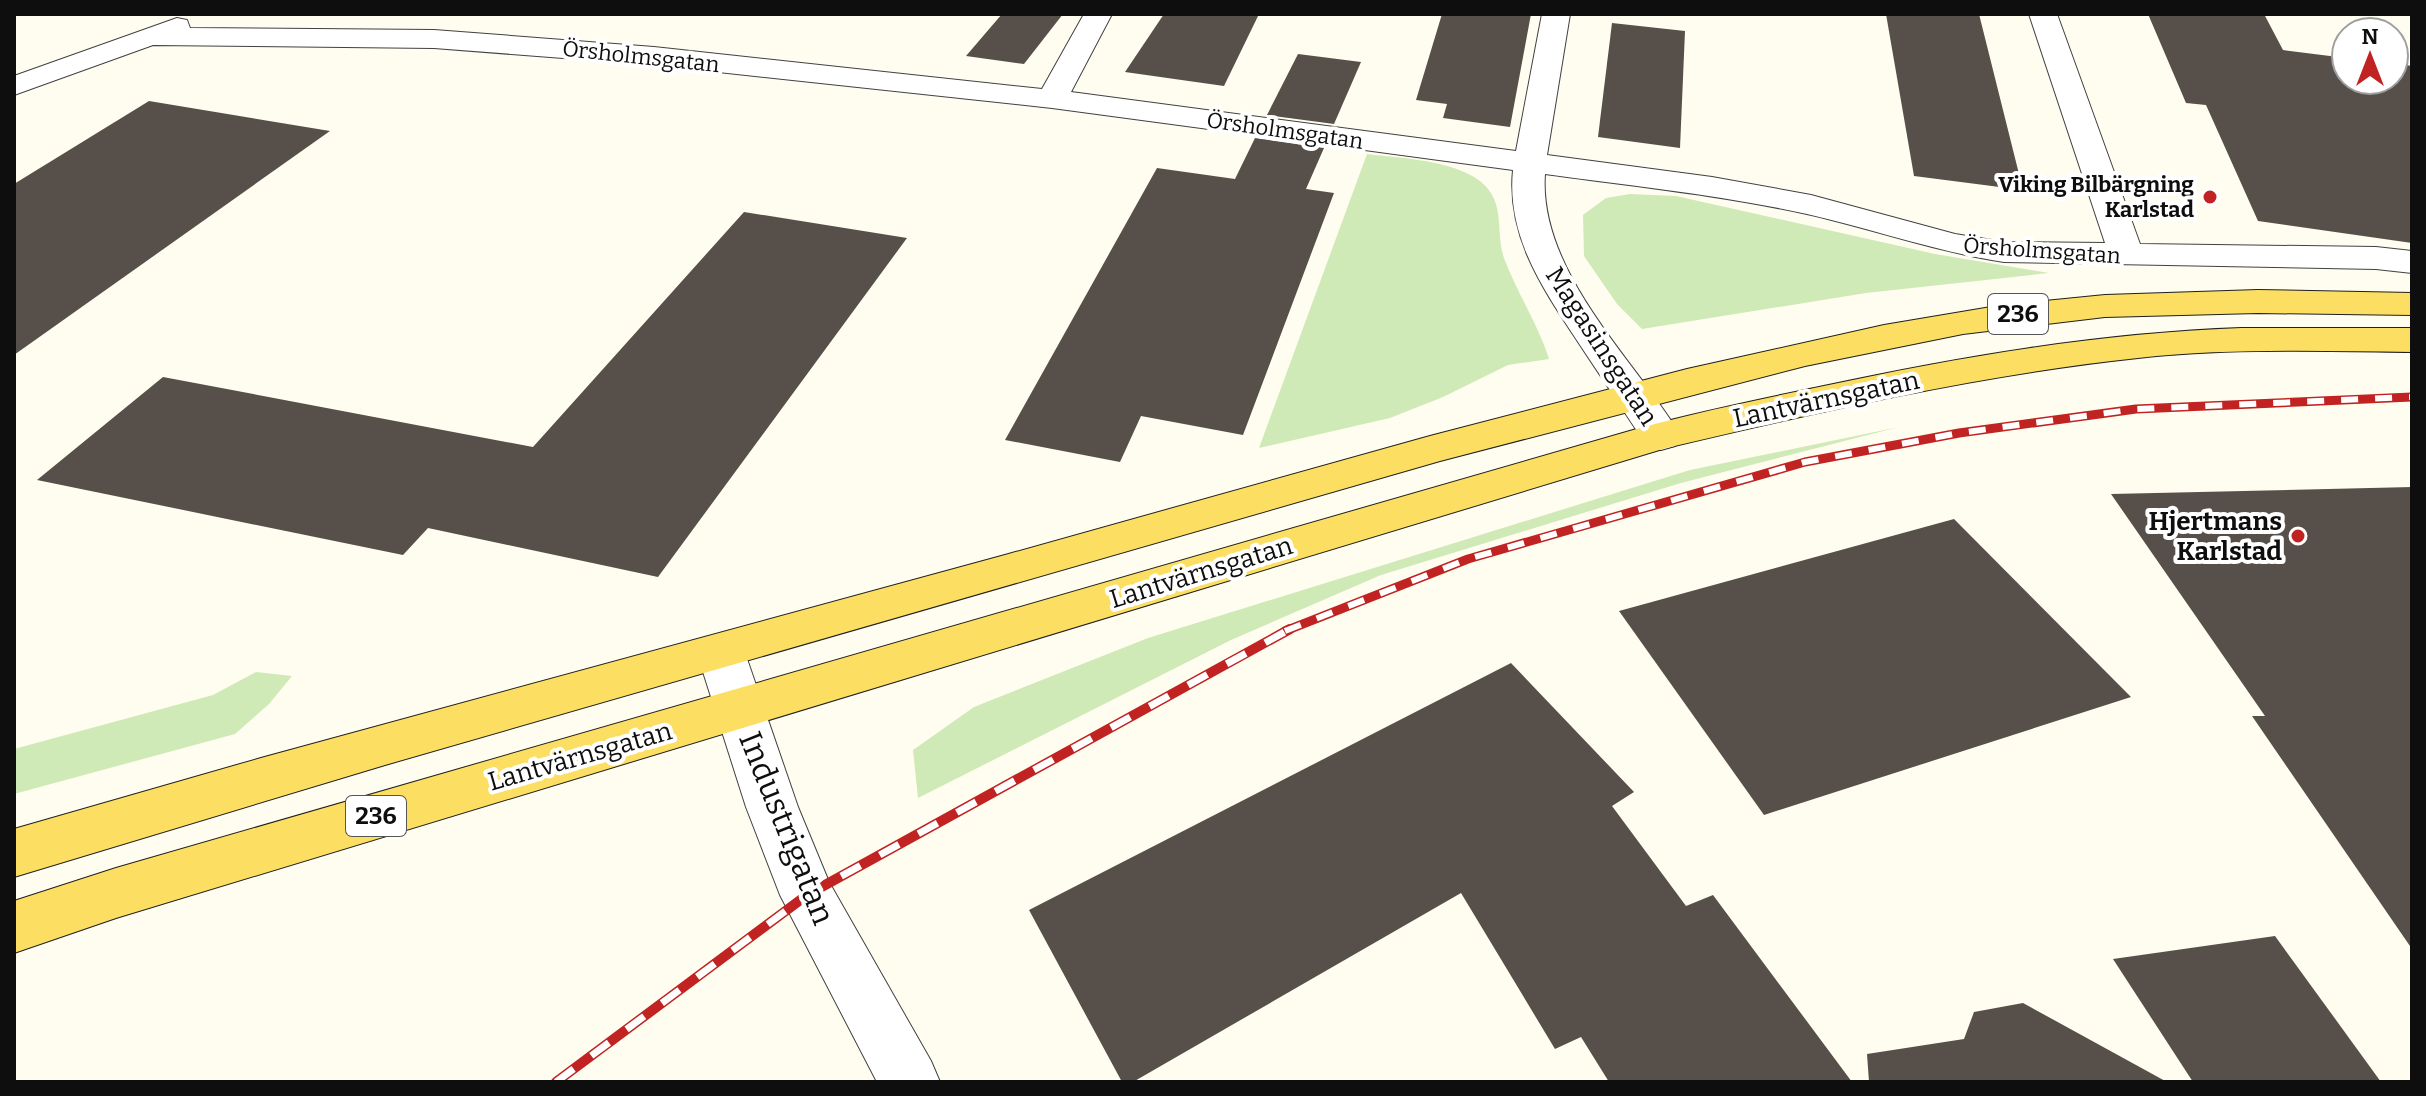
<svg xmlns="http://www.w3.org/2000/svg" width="2426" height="1096" font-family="Bitter,serif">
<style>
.green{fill:#cfeab7}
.building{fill:#57504a}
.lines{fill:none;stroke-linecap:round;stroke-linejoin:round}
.minor-casing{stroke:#414141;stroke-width:2}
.major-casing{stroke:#1f1f1f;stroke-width:2}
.minor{fill:#fff;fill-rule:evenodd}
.major{fill:#fbde62;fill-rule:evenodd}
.rail-far1-casing{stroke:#c12322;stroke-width:9}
.rail-casing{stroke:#c12322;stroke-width:10}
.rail-far1{stroke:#fff;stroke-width:6;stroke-dasharray:17;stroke-linecap:butt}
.rail{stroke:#fff;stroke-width:7;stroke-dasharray:22;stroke-linecap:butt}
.poi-dot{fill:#c12322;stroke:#fff;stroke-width:3}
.labels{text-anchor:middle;stroke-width:8;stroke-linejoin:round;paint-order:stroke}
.far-street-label{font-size:22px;fill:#0e0e0e;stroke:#fff}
.far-poi-label{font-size:22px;font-weight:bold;fill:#0e0e0e;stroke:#fff;text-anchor:end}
.shield{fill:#fff;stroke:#565656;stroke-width:2}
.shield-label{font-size:24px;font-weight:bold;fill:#0e0e0e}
.street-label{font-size:26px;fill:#0e0e0e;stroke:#fff}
.poi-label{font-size:26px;font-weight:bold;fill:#0e0e0e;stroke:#fff;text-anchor:end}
.near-street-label{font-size:32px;fill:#0e0e0e;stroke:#fff}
</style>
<rect width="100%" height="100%" fill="#fffdef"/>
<g class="green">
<path d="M 1367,154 C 1405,159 1484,160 1496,204 C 1501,221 1498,241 1504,258 C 1517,293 1538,324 1549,359 L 1508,365 L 1443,397 L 1390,418 L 1259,448 Z"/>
<polygon points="1630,194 1676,196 1935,254 2049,273 1866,293 1642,329 1617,304 1584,256 1583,215 1606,198"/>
<polygon points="1899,427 1681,483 1381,575 1231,640 918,798 913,750 974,707 1148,638 1690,470"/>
<polygon points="256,672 292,676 269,704 235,734 14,794 14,749 213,695"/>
</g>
<g class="building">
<polygon points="1002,14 1063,14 1024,64 966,56"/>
<polygon points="1164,14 1259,14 1224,86 1125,72"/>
<polygon points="1442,14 1531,14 1510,127 1443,118 1447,104 1416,100"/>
<polygon points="1886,14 1979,14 2023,190 1914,176"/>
<polygon points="2148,14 2264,14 2283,50 2346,58 2346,80 2394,80 2394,63 2412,66 2412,243 2258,221 2206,105 2186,103"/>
<polygon points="1612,23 1685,31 1680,148 1598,137"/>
<polygon points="1298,54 1361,62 1334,124 1267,115"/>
<polygon points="149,101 330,131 14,355 14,184"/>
<polygon points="1255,138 1324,148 1306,189 1334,193 1243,435 1141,416 1120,462 1005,440 1157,168 1235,179"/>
<polygon points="744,212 907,238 658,577 428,528 403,555 37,480 163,377 533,447"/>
<polygon points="2412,487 2412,949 2252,716 2265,716 2111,494"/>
<polygon points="1954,519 2131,697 1764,815 1619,611"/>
<polygon points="1511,663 1634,792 1612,806 1686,906 1713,895 1852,1082 1609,1082 1581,1037 1555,1049 1461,893 1133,1082 1122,1082 1029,910"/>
<polygon points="2275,936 2381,1082 2193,1082 2113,959"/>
<polygon points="2023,1003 2167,1082 1869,1082 1867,1054 1964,1039 1974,1012"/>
</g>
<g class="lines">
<defs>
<g id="minor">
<path d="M 1084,14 L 1112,14 L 1071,92 L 1516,151 L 1542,14 L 1570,14 L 1547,155 L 1712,177 L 1811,195 L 1955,234 L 2004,242 L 2105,243 L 2029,14 L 2057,14 L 2140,244 L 2376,247 L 2412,251 L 2412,273 L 2376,269 L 2004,262 C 1937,252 1873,229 1807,214 C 1721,195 1632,186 1545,174 C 1538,271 1634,359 1681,436 L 1675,446 L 1661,450 L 1647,446 C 1625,413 1604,381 1582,348 C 1546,293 1506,239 1513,170 L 1052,108 L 654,65 L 434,48 L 153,45 L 14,95 L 14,76 L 177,18 L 187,20 L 190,28 L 434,30 L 654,47 L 1042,89 Z"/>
<polygon points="721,634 738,640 745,653 798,807 829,882 931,1061 940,1082 877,1082 780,895 746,807 697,653 704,640"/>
</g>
<g id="major">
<polygon points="2258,290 2412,293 2412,315 2258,313 2105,317 1963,334 1805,366 1440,461 385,765 14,877 14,829 261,758 1005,555 1430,436 1687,369 1884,325 2003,305 2105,295"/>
<path d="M 2241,328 L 2412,328 L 2412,352 C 2321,351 2229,348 2138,358 C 1979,375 1822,411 1666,448 L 116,918 L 14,953 L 14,901 L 116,868 L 1647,426 C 1703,411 1762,399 1819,387 C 1958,357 2099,333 2241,328 Z"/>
</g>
</defs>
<use href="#minor" class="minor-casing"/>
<use href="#major" class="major-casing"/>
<use href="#minor" class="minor"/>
<use href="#major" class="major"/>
<defs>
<polyline id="rail-far1" points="1285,631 1468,559 1805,462 1959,433 2136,409 2412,397"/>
<polyline id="rail" points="556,1082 807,895 1290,629"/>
</defs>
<use href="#rail-far1" class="rail-far1-casing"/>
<use href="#rail" class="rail-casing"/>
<use href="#rail-far1" class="rail-far1"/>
<use href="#rail" class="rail"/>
</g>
<g class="poi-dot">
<circle cx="2210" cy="197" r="8"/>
<circle cx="2298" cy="536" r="8"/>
</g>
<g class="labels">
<g class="far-street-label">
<text transform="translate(641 56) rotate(6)" y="8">Örsholmsgatan</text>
<text transform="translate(1285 130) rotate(8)" y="8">Örsholmsgatan</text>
<text transform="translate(2042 250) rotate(4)" y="8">Örsholmsgatan</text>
</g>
<g class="far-poi-label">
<text x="2194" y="192">Viking Bilbärgning<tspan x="2194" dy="25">Karlstad</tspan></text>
</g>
<g class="shield">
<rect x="1988" y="294" width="60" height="40" rx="6"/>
<rect x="346" y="796" width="60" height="40" rx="6"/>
</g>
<g class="shield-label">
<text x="2018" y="322">236</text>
<text x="376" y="824">236</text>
</g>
<g class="street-label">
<text transform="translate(1602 346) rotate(57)" y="9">Magasinsgatan</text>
<text transform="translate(1826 399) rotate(-12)" y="9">Lantvärnsgatan</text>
<text transform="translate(1201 572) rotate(-17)" y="9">Lantvärnsgatan</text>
<text transform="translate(580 756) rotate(-16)" y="9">Lantvärnsgatan</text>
</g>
<g class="poi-label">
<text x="2282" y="530">Hjertmans<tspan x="2282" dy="30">Karlstad</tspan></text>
</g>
<g class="near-street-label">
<text transform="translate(787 828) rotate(68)" y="11">Industrigatan</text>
</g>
</g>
<rect width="2426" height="1096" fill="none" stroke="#0e0e0e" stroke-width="32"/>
<g transform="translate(2370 56)"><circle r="38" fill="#ffffff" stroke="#9f9f9f" stroke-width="2"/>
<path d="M0-6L14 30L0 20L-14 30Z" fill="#c12322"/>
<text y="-12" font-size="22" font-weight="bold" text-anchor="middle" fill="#0e0e0e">N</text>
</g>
</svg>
